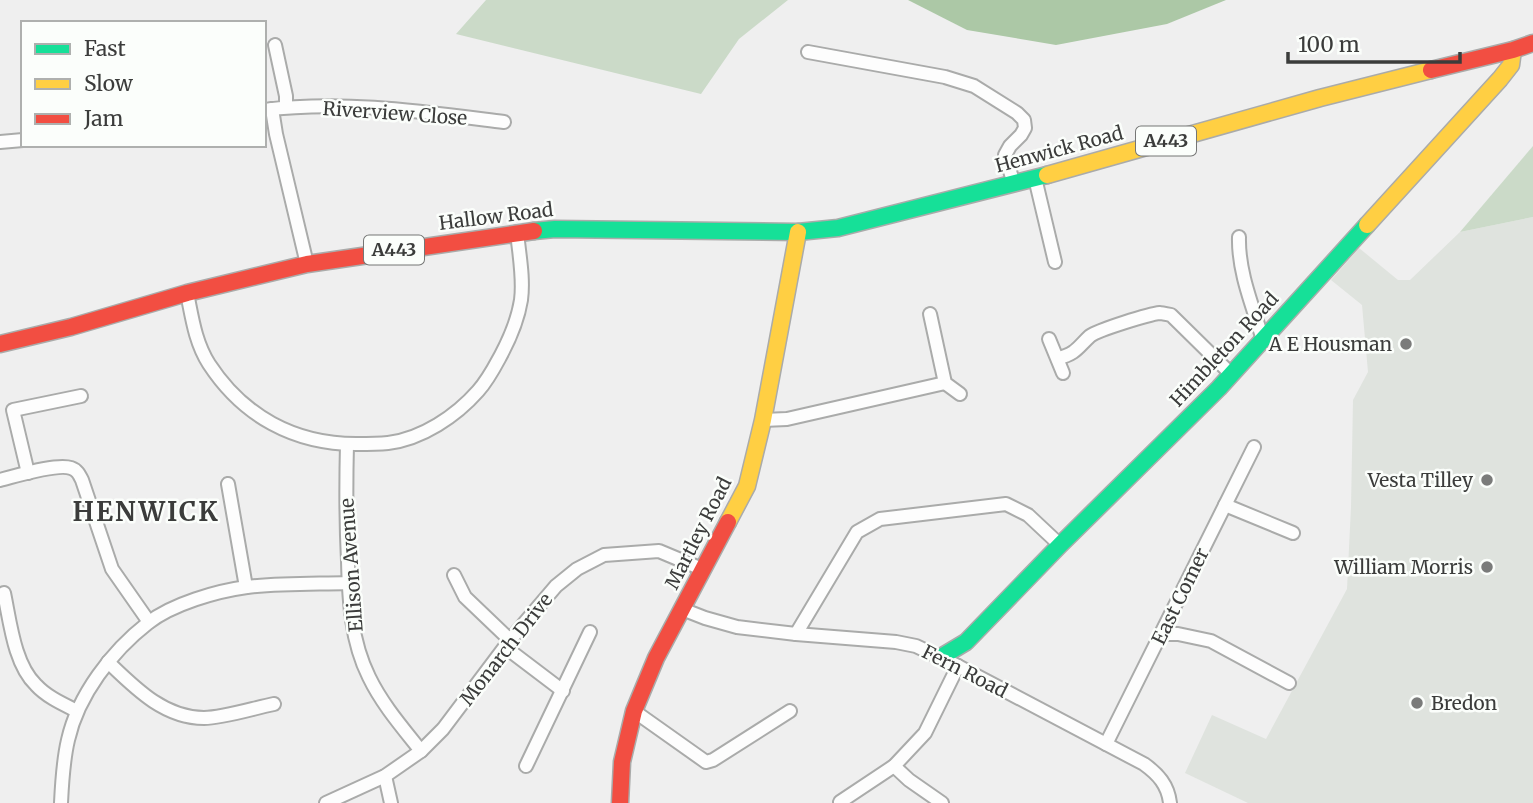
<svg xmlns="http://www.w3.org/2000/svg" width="1533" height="803" font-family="Merriweather,serif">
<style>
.built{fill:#dfe3de}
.green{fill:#cbdac8}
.water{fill:#acc8a6}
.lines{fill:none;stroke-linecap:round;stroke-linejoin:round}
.street-casing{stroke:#aaabaa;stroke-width:16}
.fast-casing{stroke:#aaabaa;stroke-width:19}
.slow-casing{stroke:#aaabaa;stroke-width:19}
.jam-casing{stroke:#aaabaa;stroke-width:19}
.street{stroke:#fdfdfd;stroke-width:12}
.fast{stroke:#16e098;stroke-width:16}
.slow{stroke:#ffcf43;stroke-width:16}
.jam{stroke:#f24e42;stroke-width:16}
.poi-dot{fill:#7a7b7a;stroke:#fbfefb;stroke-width:2.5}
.labels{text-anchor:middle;stroke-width:5;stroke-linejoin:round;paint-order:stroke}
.shield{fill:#fbfefb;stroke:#757675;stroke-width:2}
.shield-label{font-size:18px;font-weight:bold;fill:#3b3c3b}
.street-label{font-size:19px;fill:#3b3c3b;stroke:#fbfefb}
.poi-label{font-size:19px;fill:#3b3c3b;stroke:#fbfefb;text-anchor:end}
.district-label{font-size:26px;font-weight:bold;letter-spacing:2px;fill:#3b3c3b;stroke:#fbfefb}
</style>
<rect width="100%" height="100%" fill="#efefef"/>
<polygon class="built" points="1533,217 1533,803 1248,803 1185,773 1212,715 1266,739 1347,589 1351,507 1353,400 1368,372 1362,305 1331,280 1359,248 1398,280 1410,280 1460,232"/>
<g class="green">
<polygon points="486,0 788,0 739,39 701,94 456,34"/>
<polygon points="1533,146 1533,217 1460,232"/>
</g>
<polygon class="water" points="908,0 1226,0 1167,24 1056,45 967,30"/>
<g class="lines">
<defs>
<g id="street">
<polyline points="275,45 286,96 286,107"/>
<polyline points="808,52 945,77 974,86 1017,113 1024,120 1025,128 1021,135 1010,146 1005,155 1014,184"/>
<polyline points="272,109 276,134 307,264"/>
<path d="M 264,110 C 344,100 424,112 504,122"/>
<polyline points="0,142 23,140"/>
<polyline points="1035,178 1055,262"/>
<path d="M 1239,237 C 1238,272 1253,307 1263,340"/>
<path d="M 187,293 C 192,317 195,342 209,364 C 243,416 294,444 356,444 C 366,444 378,444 388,443 C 422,439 456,416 478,391 C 488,380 494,368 501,355 C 510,338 518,319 521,300 C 524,278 519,254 517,232"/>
<polyline points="930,314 945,383 960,394"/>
<polyline points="1049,339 1063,373"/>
<path d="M 1058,358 C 1076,354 1078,347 1090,336 C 1098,330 1149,314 1160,313 C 1161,313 1171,315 1171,315 L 1231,374"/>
<polyline points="763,420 787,419 945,383"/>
<path d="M 347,444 C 346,483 346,522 348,561 C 349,601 351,641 369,677 C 382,704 402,727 421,751"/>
<polyline points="28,473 13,410 81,396"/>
<path d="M 0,480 C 16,476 57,463 71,468 C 77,470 79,474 82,480 L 112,569 L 149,622"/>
<polyline points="228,484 246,587"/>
<polyline points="1225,505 1293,533"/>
<polyline points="454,575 465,597 510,640"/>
<path d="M 4,593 C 10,621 14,664 36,685 C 47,697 63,704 77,711"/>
<path d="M 682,609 L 705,618 L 737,627 L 796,634 L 896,642 L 916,646 L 958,666 L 1144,764 C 1158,774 1168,785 1170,803"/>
<polyline points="796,634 857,532 880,519 1006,504 1028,515 1060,545"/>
<polyline points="1162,634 1178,634 1211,641 1289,683"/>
<polyline points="505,647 563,691"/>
<path d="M 108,662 C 135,688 164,718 204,718 C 223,718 254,708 274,704"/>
<polyline points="634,711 706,762 713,760 790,711"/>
<polyline points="1106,744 1254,447"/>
<polyline points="526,766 590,632"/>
<polyline points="894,766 909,780 942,803"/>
<polyline points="385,776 391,803"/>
<polyline points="840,802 894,766 925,733 958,666"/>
<path d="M 61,803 C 62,782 63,761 68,740 C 78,695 112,651 148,623 C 172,604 217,591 247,587 C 281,583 315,584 348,583"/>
<polyline points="326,803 385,776 421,751 443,729 510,640 556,586 577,569 604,555 659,551 702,569"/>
</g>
<g id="fast">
<polyline points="534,231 555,229 798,232 838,228 1047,175"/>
<polyline points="941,657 966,642 1060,545 1219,388 1367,225"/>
</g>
<g id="slow">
<polyline points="1047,175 1320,98 1431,70"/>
<polyline points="1367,225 1500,79 1511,65 1513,50"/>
<polyline points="728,522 747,486 763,420 798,232"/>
</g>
<g id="jam">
<polyline points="1431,70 1513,50 1533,43"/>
<polyline points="0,344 71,327 187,293 307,264 534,231"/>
<polyline points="620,803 622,762 634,711 656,658 728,522"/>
</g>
</defs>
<use href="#street" class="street-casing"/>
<use href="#fast" class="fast-casing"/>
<use href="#slow" class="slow-casing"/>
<use href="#jam" class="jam-casing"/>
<use href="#street" class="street"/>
<use href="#fast" class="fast"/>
<use href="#slow" class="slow"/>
<use href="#jam" class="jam"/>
</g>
<g class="poi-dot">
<circle cx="1406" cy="344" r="7"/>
<circle cx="1487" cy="480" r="7"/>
<circle cx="1487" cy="567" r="7"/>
<circle cx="1417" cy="703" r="7"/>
</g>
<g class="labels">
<g class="shield">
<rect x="1136" y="126.5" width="60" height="29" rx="5"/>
<rect x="364" y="235.5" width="60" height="29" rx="5"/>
</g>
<g class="shield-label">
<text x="1166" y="147">A443</text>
<text x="394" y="256">A443</text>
</g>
<g class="street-label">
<text transform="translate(395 113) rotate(4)" y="7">Riverview Close</text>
<text transform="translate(1059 149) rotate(-15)" y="7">Henwick Road</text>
<text transform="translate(496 216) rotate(-7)" y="7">Hallow Road</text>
<text transform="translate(1224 349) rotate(-47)" y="7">Himbleton Road</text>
<text transform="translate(698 533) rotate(-63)" y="7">Martley Road</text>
<text transform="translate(351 565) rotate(-94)" y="7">Ellison Avenue</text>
<text transform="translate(1180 596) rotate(-64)" y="7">East Comer</text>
<text transform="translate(506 649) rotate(-52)" y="7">Monarch Drive</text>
<text transform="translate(965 671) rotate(27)" y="7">Fern Road</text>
</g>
<g class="poi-label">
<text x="1392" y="351">A E Housman</text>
<text x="1473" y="487">Vesta Tilley</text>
<text x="1473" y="574">William Morris</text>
<text x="1431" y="710" text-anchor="start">Bredon</text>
</g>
<g class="district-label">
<text x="146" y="521">HENWICK</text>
</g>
</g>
<rect x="21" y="21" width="245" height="126" fill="#fbfefb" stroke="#aeb0ae" stroke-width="2"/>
<rect x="35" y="44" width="35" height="10" fill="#16e098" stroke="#aeb0ae" stroke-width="2"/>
<text x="84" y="56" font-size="21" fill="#3b3c3b">Fast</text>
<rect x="35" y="79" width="35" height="10" fill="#ffcf43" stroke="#aeb0ae" stroke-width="2"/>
<text x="84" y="91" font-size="21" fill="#3b3c3b">Slow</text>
<rect x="35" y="114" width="35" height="10" fill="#f24e42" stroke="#aeb0ae" stroke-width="2"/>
<text x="84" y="126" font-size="21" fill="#3b3c3b">Jam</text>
<path d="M1288 52v10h172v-10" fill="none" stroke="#3b3c3b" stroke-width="3.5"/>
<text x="1298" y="52" font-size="21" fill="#3b3c3b" stroke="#fbfefb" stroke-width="5" paint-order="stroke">100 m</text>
</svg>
